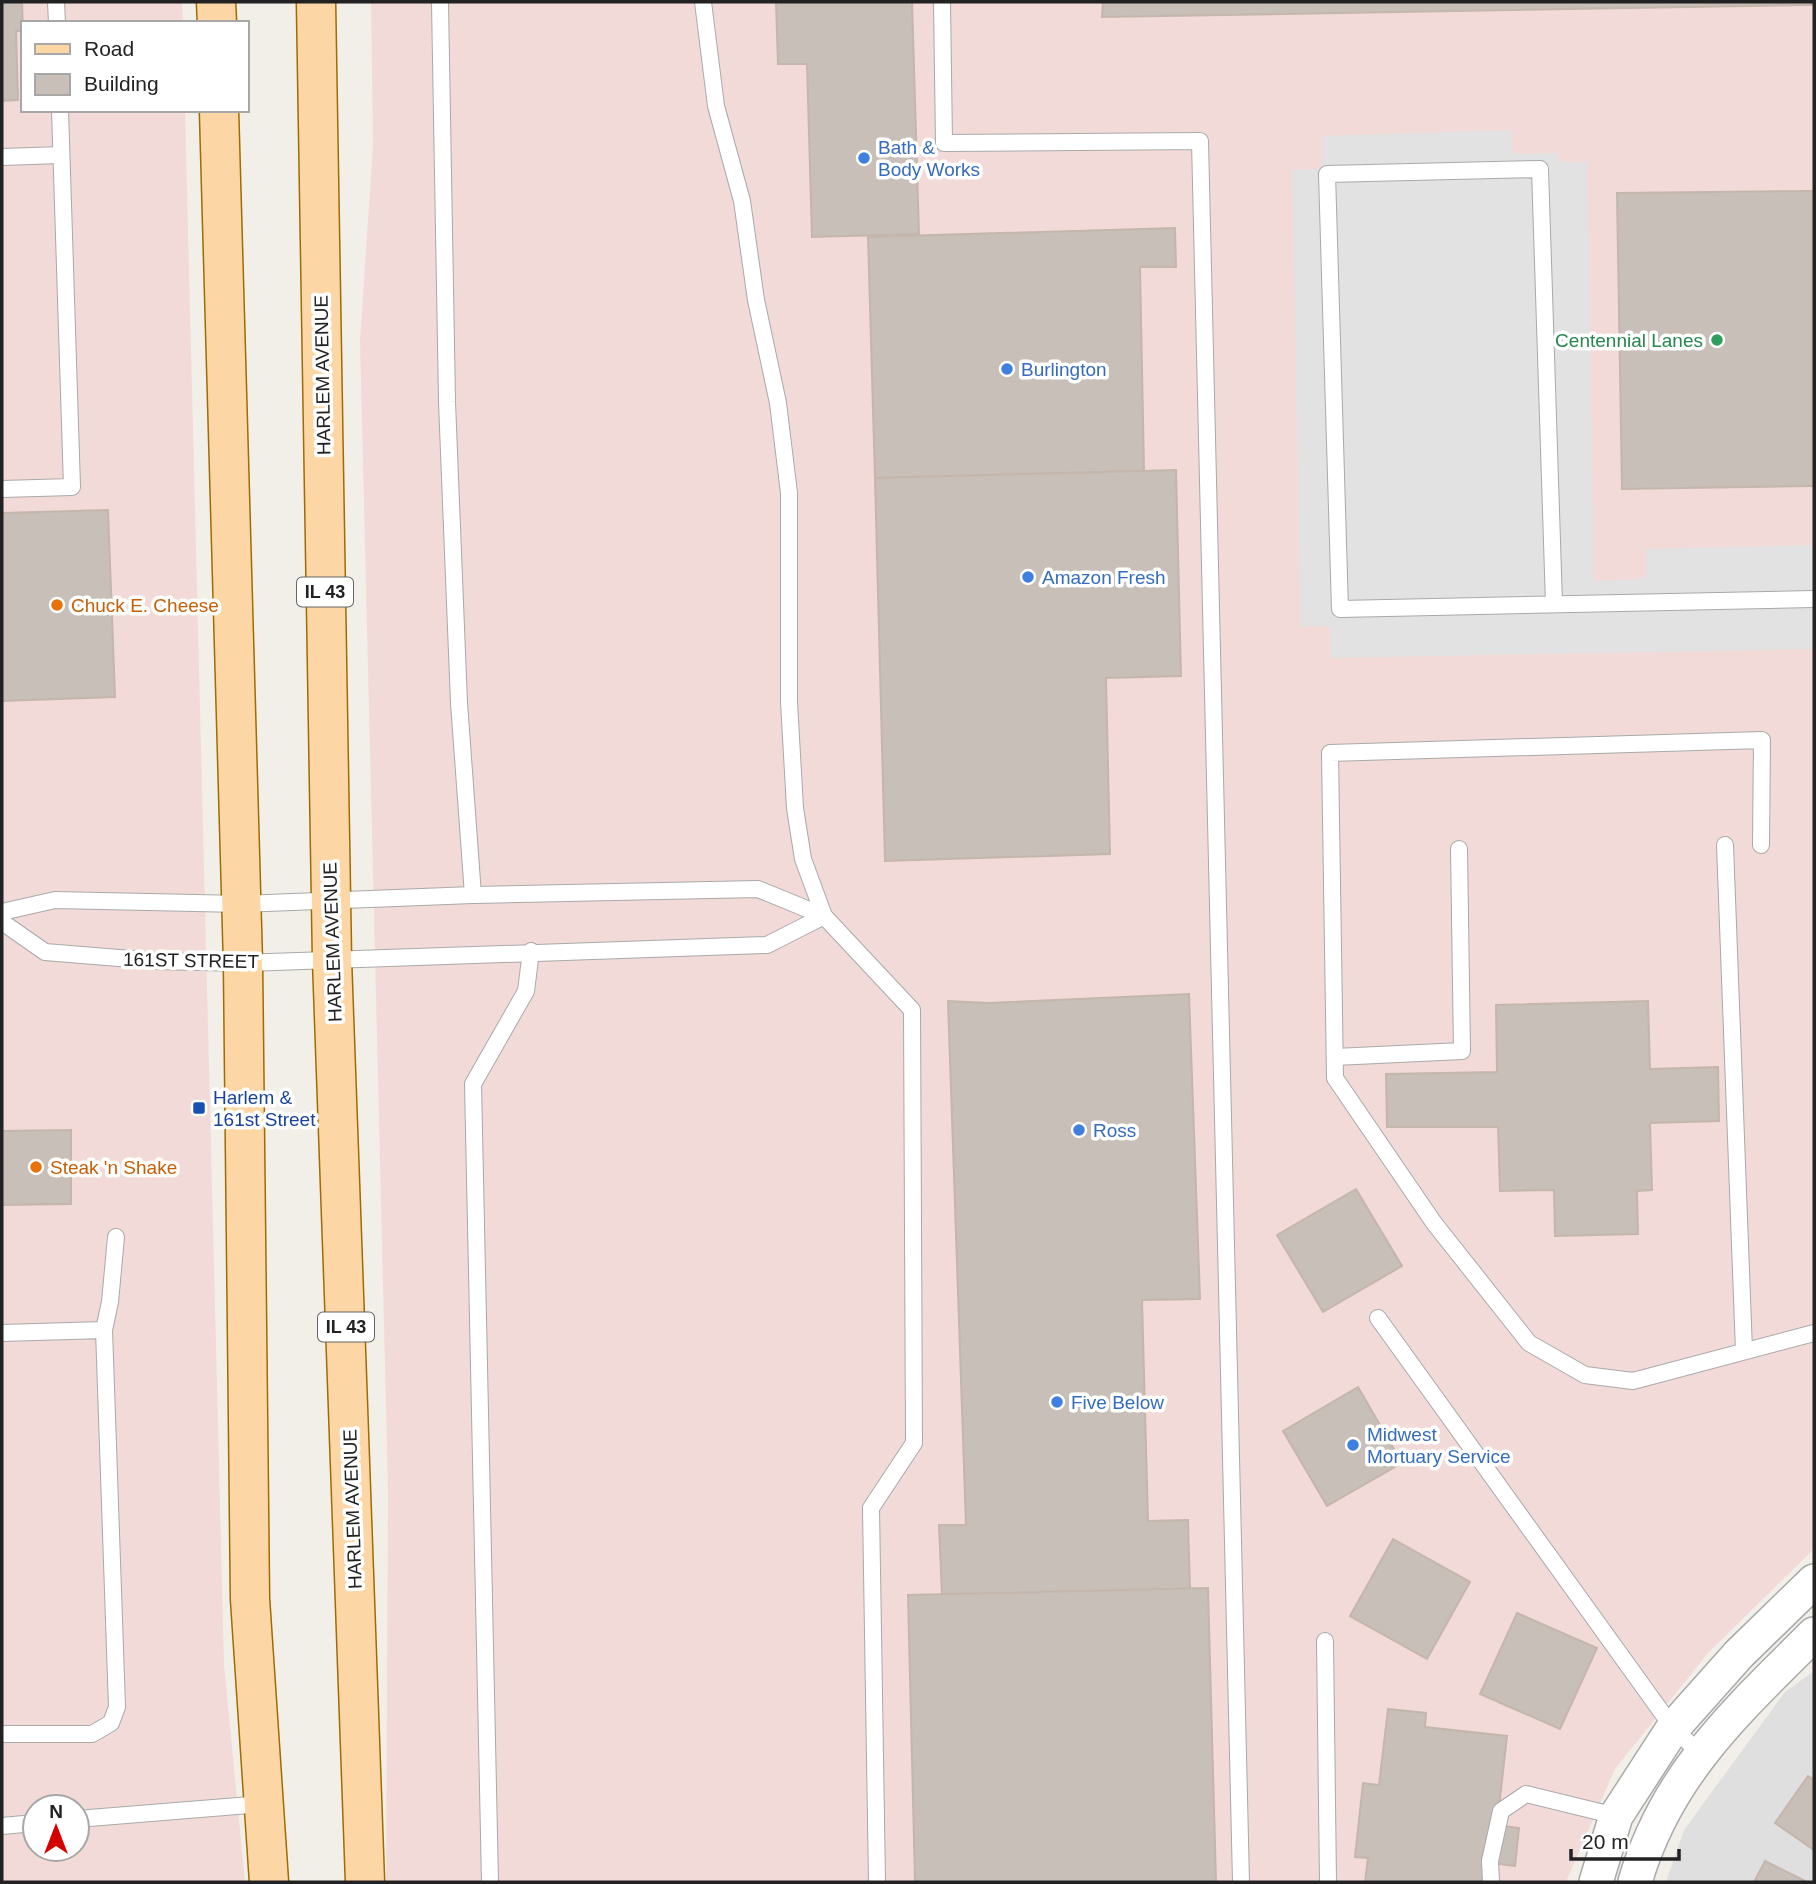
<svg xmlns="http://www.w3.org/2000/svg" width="1816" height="1884" font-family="Helvetica,sans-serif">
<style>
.residential{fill:#e0dfdf}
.commercial{fill:#f2dad9;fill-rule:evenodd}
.parking{fill:#e2e2e2}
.building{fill:#c7bfb8;stroke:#c4b6ab;stroke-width:2}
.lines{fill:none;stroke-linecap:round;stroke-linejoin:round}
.lane-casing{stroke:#a9a9a9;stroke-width:18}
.street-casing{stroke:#a9a9a9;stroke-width:36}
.primary-casing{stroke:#a06b00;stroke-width:41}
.lane{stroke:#fff;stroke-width:16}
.street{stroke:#fff;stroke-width:33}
.primary{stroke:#fcd6a4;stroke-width:38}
.shop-dot{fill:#3f7fe0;stroke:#fff;stroke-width:2.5}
.leisure-dot{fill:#2e9e5b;stroke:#fff;stroke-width:2.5}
.food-dot{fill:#e8710a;stroke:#fff;stroke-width:2.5}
.transit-dot{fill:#1a4fb4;stroke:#fff;stroke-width:2.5}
.labels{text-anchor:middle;stroke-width:7;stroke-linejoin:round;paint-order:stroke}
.shield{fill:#fff;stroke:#646464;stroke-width:2}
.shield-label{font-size:18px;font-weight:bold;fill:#222}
.shop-label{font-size:19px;fill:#366cbe;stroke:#fff;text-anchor:start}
.leisure-label{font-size:19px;fill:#27864d;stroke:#fff;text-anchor:end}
.street-label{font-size:19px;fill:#222;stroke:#fff}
.food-label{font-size:19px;fill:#c56008;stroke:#fff;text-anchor:start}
.transit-label{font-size:19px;fill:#164399;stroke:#fff;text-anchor:start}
</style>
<rect width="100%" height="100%" fill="#f2efe9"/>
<polygon class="residential" points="1814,1671 1814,1882 1666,1882 1684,1830 1785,1692"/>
<g class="commercial">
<path d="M 2,2 L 182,2 L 183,23 L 23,23 L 23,110 L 185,110 L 224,1664 L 245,1882 L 2,1882 ZM 35,1807 L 77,1807 L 77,1849 L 35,1849 Z"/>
<polygon points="371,2 1814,2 1814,1549 1708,1653 1615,1769 1566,1882 386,1882 388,1490 360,341 373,145"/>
</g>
<polygon class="parking" points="1511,130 1513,154 1558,153 1559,162 1587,162 1594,581 1639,579 1646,576 1646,549 1814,545 1814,649 1331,658 1330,630 1327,626 1301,627 1292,170 1319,169 1322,165 1322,136"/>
<g class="building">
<polygon points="2,2 22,2 23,31 16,31 18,100 2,101"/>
<polygon points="776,2 912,2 919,234 812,237 807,64 778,64"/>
<polygon points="1103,2 1812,2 1812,5 1102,17"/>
<polygon points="1814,191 1814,486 1622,489 1617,193"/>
<polygon points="1175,228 1176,267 1140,267 1144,471 875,478 868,237"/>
<polygon points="1176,470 1181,676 1106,678 1110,854 885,861 875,478"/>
<polygon points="108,510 115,697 2,701 2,513"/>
<polygon points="1189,994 1200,1299 1142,1300 1148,1521 1188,1520 1190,1589 942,1595 939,1525 966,1525 948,1001 988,1003"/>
<polygon points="1648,1001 1650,1069 1718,1067 1719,1121 1650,1123 1652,1190 1637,1191 1638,1234 1555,1236 1554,1190 1500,1191 1498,1127 1387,1127 1386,1074 1497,1072 1496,1005"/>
<polygon points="71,1130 71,1204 2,1205 2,1131"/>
<polygon points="1356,1189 1402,1266 1323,1312 1277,1235"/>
<polygon points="1358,1387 1402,1463 1327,1506 1283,1431"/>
<polygon points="1393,1539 1470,1582 1427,1659 1350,1616"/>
<polygon points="1208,1588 1216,1882 915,1882 908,1595"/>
<polygon points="1517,1613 1597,1648 1560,1729 1480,1694"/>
<polygon points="1388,1709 1426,1713 1425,1727 1507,1736 1497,1825 1519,1828 1515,1866 1485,1862 1483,1882 1365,1882 1368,1858 1355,1857 1363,1783 1379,1785"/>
<polygon points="1808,1776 1814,1780 1814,1850 1775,1823"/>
<polygon points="1765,1861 1807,1882 1754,1882"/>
</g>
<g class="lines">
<defs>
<g id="lane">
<polyline points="56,2 57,23"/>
<polyline points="440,2 447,402 459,703 473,895"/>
<polyline points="703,2 716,106 742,201 756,300 778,403 789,493 789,702 795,808 803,859 824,916 912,1010 914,1443 871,1508 877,1882"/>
<polyline points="942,2 944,143 1200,141 1241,1882"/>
<polyline points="2,157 61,155"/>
<polyline points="2,489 72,487 60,110"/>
<polyline points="1554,604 1540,169 1327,174 1340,609 1814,599"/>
<polyline points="1725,845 1744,1351"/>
<polyline points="1761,845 1762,740 1330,753 1335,1078 1434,1223 1529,1343 1585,1375 1633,1381 1814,1333"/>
<polyline points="2,912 55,900 241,904 473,895 758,889 824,916"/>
<polyline points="2,922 45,952 156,961 243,963 767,945 824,916"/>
<polyline points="1335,1057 1462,1051 1459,849"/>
<polyline points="1378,1318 1673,1728 1701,1754"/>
<polyline points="104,1330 110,1302 116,1237"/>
<polyline points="2,1333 104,1330 117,1707 111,1723 92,1734 2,1734"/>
<polyline points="1325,1641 1328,1882"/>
<polyline points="77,1819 262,1804"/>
<polyline points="2,1826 35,1823"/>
<polyline points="490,1882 473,1084 526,991 531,951"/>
<polyline points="1491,1882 1490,1861 1501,1811 1526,1794 1616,1816"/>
</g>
<g id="street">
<polyline points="1596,1882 1616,1816 1673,1728 1739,1654 1814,1581"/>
<path d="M 1635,1882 C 1666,1774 1738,1710 1814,1634"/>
</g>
<g id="primary">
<polyline points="216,2 217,23"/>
<polyline points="316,2 332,960 365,1882"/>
<polyline points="219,110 243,963 250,1599 269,1882"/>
</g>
</defs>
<use href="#lane" class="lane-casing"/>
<use href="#street" class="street-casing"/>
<use href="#primary" class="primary-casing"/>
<use href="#lane" class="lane"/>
<use href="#street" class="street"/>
<use href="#primary" class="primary"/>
</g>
<g class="shop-dot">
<circle cx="864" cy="158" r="7"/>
<circle cx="1007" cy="369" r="7"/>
<circle cx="1028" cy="577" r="7"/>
<circle cx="1079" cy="1130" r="7"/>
<circle cx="1057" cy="1402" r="7"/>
<circle cx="1353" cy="1445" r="7"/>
</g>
<circle class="leisure-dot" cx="1717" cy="340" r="7"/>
<g class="food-dot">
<circle cx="57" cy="605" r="7"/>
<circle cx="36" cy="1167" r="7"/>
</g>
<rect class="transit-dot" x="192" y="1101" width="14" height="14" rx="3.5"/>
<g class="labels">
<g class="shield">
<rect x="297" y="577.5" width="56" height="29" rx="5"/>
<rect x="318" y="1312.5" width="56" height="29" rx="5"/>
</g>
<g class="shield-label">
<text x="325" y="598">IL 43</text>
<text x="346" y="1333">IL 43</text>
</g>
<g class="shop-label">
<text x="878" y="154">Bath &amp;<tspan x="878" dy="22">Body Works</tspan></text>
<text x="1021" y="376">Burlington</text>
<text x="1042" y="584">Amazon Fresh</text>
<text x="1093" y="1137">Ross</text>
<text x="1071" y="1409">Five Below</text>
<text x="1367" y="1441">Midwest<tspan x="1367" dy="22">Mortuary Service</tspan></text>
</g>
<g class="leisure-label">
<text x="1703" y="347">Centennial Lanes</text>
</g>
<g class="street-label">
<text transform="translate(322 375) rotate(-91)" y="7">HARLEM AVENUE</text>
<text transform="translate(332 942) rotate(-92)" y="7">HARLEM AVENUE</text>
<text transform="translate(191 960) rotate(1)" y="7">161ST STREET</text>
<text transform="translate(352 1509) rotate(-92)" y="7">HARLEM AVENUE</text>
</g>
<g class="food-label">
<text x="71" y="612">Chuck E. Cheese</text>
<text x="50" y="1174">Steak 'n Shake</text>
</g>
<g class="transit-label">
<text x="213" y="1104">Harlem &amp;<tspan x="213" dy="22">161st Street</tspan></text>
</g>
</g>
<rect width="1816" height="1884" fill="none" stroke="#222222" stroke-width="7"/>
<rect x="21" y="21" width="228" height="91" fill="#ffffff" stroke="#a7a7a7" stroke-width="2"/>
<rect x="35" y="44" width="35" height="10" fill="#fcd6a4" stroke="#a7a7a7" stroke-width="2"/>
<text x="84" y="56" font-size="21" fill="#222222">Road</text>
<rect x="35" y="74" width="35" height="21" fill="#c7bfb8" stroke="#a7a7a7" stroke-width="2"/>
<text x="84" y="91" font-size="21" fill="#222222">Building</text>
<g transform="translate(56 1828)"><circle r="33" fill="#ffffff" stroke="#a7a7a7" stroke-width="2"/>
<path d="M0-5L12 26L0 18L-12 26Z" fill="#d40000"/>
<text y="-10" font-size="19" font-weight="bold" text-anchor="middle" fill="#222222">N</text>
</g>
<path d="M1571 1849v10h108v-10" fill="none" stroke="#222222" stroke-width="3.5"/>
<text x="1582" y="1849" font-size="21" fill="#222222" stroke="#ffffff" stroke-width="5" paint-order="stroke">20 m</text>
</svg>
